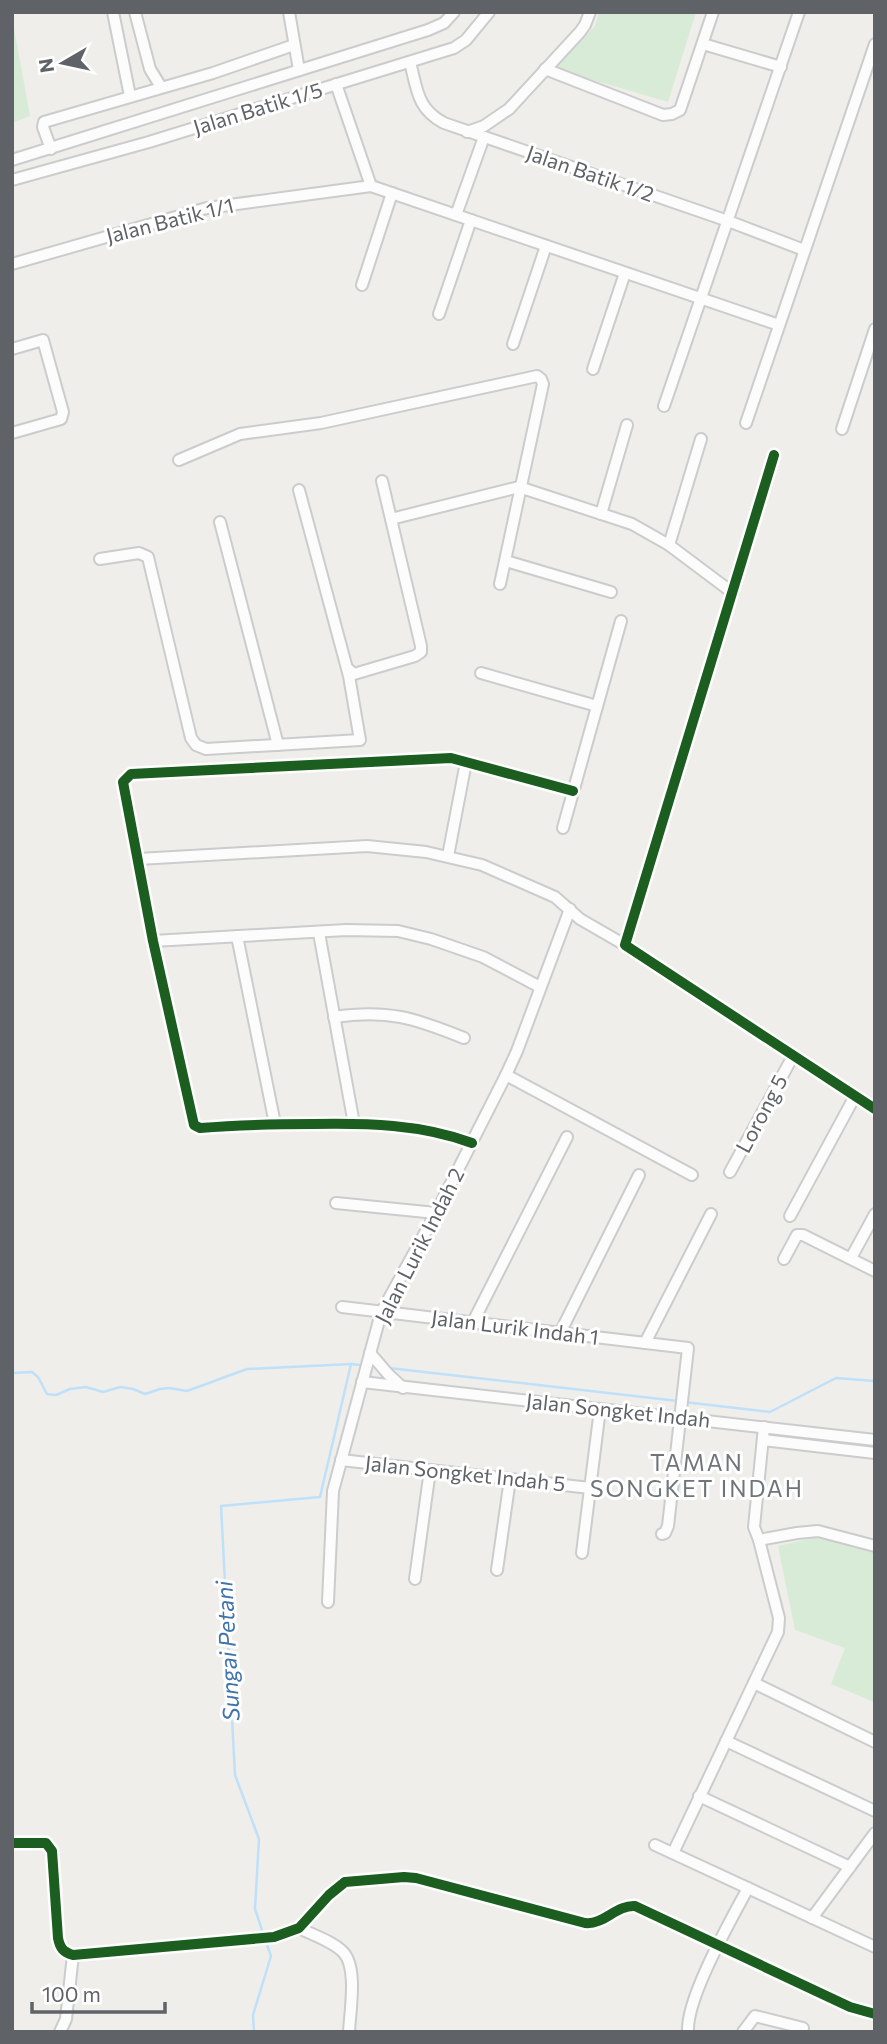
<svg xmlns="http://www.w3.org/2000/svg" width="887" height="2044" font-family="Commissioner,sans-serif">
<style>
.green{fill:#d8ebd6}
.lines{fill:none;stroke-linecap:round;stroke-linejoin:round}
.stream{stroke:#bfe0f9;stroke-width:2.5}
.minor-casing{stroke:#cbcccc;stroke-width:14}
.minor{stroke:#fdfcfc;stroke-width:10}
.cycleway-casing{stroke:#fff;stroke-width:15}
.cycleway{stroke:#1b5e20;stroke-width:10}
.labels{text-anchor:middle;stroke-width:6;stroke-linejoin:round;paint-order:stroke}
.street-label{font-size:21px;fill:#5f6368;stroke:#fff}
.neighbourhood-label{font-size:23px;letter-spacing:2px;fill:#70757a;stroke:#fff}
.water-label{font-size:23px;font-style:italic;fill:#4174aa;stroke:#fff}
</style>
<rect width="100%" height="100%" fill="#efeeea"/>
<g class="green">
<polygon points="599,12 696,12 668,102 555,69 595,26"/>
<polygon points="12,17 30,116 12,123"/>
<polygon points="821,1536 875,1552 874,1702 831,1684 845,1648 795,1630 778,1546"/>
</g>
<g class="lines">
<g class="stream">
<polyline points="389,1368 678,1401"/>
<polyline points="12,1373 32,1372 38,1377 47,1394 56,1395 70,1389 86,1387 103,1392 120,1387 133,1389 145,1394 160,1389 169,1388 187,1391 247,1369 351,1364"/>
<polyline points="684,1402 770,1412 836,1378 875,1381"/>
<polyline points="263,1933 255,1909 259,1839 235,1775 221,1506 320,1497 351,1364 361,1365"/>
<polyline points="254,2032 253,2015 271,1956 265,1939"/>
</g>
<defs>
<g id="minor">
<polyline points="113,12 130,96"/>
<polyline points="135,12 150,69 161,87"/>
<polyline points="289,12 299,70"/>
<polyline points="703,44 781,67"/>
<path d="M 410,62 C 417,89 417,109 444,123 L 728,221 L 804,250"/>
<polyline points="545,69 663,115 672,114 680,110 713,12"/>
<polyline points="336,84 371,186"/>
<polyline points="467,132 484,126 509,109 580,32 585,25 590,12"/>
<polyline points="51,149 43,127 44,122 213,73 294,45"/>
<polyline points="12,160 428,30 444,23 454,12"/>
<polyline points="12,180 149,142 454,48 466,40 489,12"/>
<polyline points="456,215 484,137"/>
<polyline points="12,264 207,208 371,186 779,325"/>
<polyline points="362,285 392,193"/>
<polyline points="439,314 471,220"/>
<polyline points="513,344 546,246"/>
<polyline points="12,349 43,340 63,412 61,419 12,433"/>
<polyline points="593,369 625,273"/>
<polyline points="664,406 799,12"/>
<polyline points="746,423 875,44"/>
<polyline points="842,429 875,329"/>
<polyline points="774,455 625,945 875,1109"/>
<polyline points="179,460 240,434 321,423 537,376 541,379 543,384 500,584"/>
<polyline points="382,481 391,519"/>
<polyline points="601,514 627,425"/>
<polyline points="220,522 278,745"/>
<polyline points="669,545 701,439"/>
<polyline points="100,559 139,553 148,557 191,738 196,745 206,749 360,740 349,676 299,490"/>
<polyline points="506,561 611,592"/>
<polyline points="347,668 354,674 415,656 421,652 421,646 391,519 519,487 632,524 669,545 733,593"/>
<polyline points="481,673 597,706"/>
<polyline points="563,828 621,621"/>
<polyline points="448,856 466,762"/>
<polyline points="138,859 367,846 426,852 482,865 555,897 580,919 625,945"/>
<polyline points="319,933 354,1124"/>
<polyline points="237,936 275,1124"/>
<polyline points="153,941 346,930 398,931 431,939 483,957 540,987"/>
<path d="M 334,1017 C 387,1009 415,1018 464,1038"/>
<polyline points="506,1075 692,1175"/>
<path d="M 472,1143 C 421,1124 366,1123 313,1124 C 275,1124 237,1125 200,1128 L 194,1125 L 153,941 L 123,782 L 131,774 L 451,758 L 573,791"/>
<polyline points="730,1172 793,1056"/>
<polyline points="336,1203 436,1213"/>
<polyline points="790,1216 855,1096"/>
<polyline points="851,1258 875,1214"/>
<polyline points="784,1259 797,1235 803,1235 875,1271"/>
<polyline points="342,1307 688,1348 668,1526 665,1533 662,1534"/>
<polyline points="473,1322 567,1137"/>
<polyline points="560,1333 639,1175"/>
<polyline points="645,1343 711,1214"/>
<polyline points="370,1353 388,1374 403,1388"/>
<polyline points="362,1382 875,1440"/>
<polyline points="763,1440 875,1453"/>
<polyline points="341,1460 590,1488"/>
<polyline points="759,1540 797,1533 818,1531 875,1546"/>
<polyline points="582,1553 600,1409"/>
<polyline points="497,1570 510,1479"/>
<polyline points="415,1579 430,1470"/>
<polyline points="328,1602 333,1491 381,1313 436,1213 506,1075 517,1051 570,909"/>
<polyline points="754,1683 875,1742"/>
<polyline points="726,1741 875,1811"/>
<polyline points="699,1796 850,1867"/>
<path d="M 12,1843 L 46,1843 L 52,1851 L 58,1938 C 60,1948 63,1952 73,1955 L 274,1937 L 299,1928 L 329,1895 L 345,1882 L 404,1877 L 416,1878 L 585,1923 C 604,1925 616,1905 635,1906 L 850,2007 L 875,2014"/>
<polyline points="655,1845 875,1947"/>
<polyline points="673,1853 778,1632 779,1618 759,1540 754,1527 764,1427"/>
<polyline points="812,1918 875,1833"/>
<path d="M 299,1928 C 313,1935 332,1941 343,1952 C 358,1967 350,2011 349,2032"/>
<polyline points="60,2032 66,2019 73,1955"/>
<path d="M 688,2032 C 686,1998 731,1920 748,1888"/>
<polyline points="743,2032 755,2016 803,2028"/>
</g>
</defs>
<use href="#minor" class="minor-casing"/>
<use href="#minor" class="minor"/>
<defs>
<g id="cycleway">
<polyline points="774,455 625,945 875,1109"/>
<path d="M 472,1143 C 421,1124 366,1123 313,1124 C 275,1124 237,1125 200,1128 L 194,1125 L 153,941 L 123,782 L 131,774 L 451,758 L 573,791"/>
<path d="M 12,1843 L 46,1843 L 52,1851 L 58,1938 C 60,1948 63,1952 73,1955 L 274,1937 L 299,1928 L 329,1895 L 345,1882 L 404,1877 L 416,1878 L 585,1923 C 604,1925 616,1905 635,1906 L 850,2007 L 875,2014"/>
</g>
</defs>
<use href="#cycleway" class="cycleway-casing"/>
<use href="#cycleway" class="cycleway"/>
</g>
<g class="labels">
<g class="street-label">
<text transform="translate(258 109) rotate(-17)" y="7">Jalan Batik 1/5</text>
<text transform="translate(590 174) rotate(19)" y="7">Jalan Batik 1/2</text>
<text transform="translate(170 221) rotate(-14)" y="7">Jalan Batik 1/1</text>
<text transform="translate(762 1114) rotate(-62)" y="7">Lorong 5</text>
<text transform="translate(420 1246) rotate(-63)" y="7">Jalan Lurik Indah 2</text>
<text transform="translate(515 1328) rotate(7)" y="7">Jalan Lurik Indah 1</text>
<text transform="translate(618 1411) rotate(6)" y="7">Jalan Songket Indah</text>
<text transform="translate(465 1474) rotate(6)" y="7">Jalan Songket Indah 5</text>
</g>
<g class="neighbourhood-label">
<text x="697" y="1471">TAMAN<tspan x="697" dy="26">SONGKET INDAH</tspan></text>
</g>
<g class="water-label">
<text transform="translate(228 1651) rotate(-93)" y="8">Sungai Petani</text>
</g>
</g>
<rect width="887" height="2044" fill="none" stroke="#5f6368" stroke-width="28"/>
<g transform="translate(63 63) rotate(261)" stroke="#ffffff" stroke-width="5" paint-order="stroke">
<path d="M0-5L12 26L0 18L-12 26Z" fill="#5f6368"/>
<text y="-10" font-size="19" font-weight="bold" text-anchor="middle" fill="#5f6368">N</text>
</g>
<path d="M32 2002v10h133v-10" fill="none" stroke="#5f6368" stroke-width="3.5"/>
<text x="42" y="2002" font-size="21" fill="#5f6368" stroke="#ffffff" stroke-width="5" paint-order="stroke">100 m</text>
</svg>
